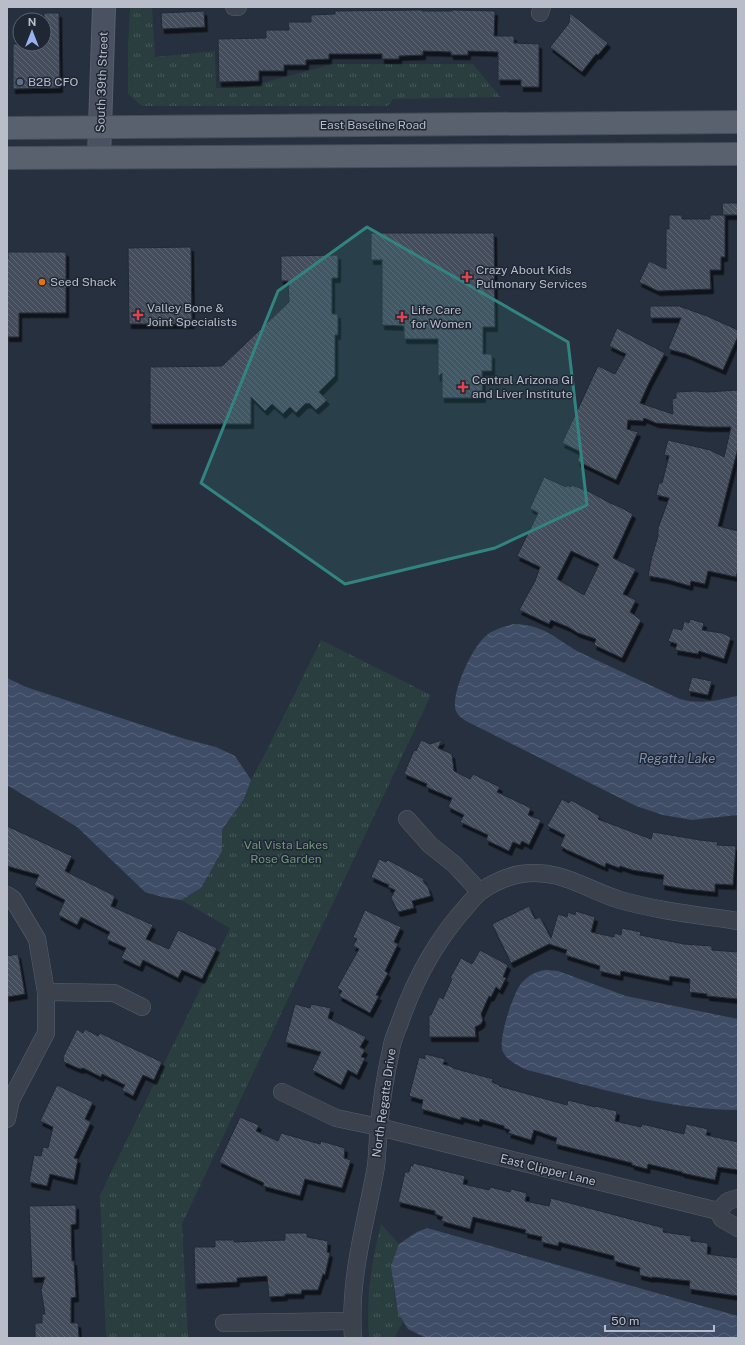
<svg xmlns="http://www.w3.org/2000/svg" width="745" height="1345" font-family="'Public Sans',sans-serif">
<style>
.grass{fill:url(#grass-tufts)}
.water{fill:url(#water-waves)}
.building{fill:url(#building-back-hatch);stroke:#222936;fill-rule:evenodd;filter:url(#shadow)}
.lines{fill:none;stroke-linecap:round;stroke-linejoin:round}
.street-casing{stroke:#59606c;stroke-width:18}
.secondary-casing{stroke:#59606c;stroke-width:24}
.primary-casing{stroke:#454b58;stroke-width:24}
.street{stroke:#3b424e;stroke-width:17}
.secondary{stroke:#4a5161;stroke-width:22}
.primary{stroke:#5a616e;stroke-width:22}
.marked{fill:#318480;fill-opacity:0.2;stroke:#318480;stroke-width:3;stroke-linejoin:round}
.service-dot{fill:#5c6f8a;stroke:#202734;stroke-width:1.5}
.health-dot{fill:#e0444e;stroke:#202734;stroke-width:1.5}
.food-dot{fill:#e8710a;stroke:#202734;stroke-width:1.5}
.labels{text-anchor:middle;stroke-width:3;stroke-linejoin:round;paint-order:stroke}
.poi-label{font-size:12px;fill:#b8bdc9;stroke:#202734;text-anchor:start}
.street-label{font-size:12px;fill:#b8bdc9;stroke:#202734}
.park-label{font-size:12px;fill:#71987c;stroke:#202734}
.water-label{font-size:13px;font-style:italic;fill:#8292ae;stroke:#202734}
</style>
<defs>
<pattern id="grass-tufts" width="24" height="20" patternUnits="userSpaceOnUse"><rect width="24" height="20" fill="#2a3e40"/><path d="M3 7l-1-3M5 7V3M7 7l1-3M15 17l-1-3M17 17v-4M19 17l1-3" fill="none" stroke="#47585a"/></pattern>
<pattern id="water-waves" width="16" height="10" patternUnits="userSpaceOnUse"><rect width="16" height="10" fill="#3f4c66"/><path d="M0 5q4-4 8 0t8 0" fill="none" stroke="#59647b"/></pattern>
<pattern id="building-back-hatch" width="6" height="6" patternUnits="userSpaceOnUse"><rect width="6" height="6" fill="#444e5d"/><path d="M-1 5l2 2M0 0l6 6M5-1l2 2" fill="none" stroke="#5d6673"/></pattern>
<filter id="shadow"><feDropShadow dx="2.5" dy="4.5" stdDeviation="0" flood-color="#0009"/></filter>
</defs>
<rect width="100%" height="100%" fill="#27303e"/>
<g class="grass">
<polygon points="130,7 152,7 155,57 215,51 216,88 244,88 333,64 473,64 500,97 393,99 388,106 142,106 128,94 128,45"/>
<polygon points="321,640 431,695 182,1224 188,1338 106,1338 100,1195 230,928 181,900 201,888 222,851 222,831 244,799 251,780 270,744"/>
<path d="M 381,1224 L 399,1244 C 391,1268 391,1299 403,1322 L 397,1332 L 395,1338 L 369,1338 C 366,1297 371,1264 381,1224 Z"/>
</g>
<g class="water">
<path d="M 513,624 C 543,624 554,638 579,652 L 680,699 C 702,705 716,700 738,696 L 738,815 L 692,820 L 663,815 L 636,806 L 466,721 C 460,717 456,714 455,707 C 453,689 473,645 487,635 C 494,629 505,627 513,624 Z"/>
<polygon points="7,678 26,687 185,739 216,747 235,756 251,780 244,799 222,830 222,851 201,888 181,900 162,897 145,892 77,827 7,785"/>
<path d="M 546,970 L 558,971 L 626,996 L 738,1019 L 738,1110 C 668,1110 595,1087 527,1070 C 518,1066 508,1061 503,1052 C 497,1041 513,995 520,985 C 527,976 536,971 546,970 Z"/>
<polygon points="427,1228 738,1316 738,1338 426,1338 408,1329 398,1313 391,1266 399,1244 417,1232"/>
</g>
<g class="building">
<polygon points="422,10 422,11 452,11 452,10 495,11 494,36 514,36 514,43 539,44 539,87 521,87 521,80 498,80 498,52 468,51 468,55 451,55 451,52 423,51 423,55 399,56 399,59 382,59 382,54 329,54 329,59 306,60 306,65 284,65 284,71 259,71 259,81 219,82 218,39 266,38 266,30 289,30 288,22 311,22 311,15 335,14 335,11"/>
<polygon points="204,11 205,27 162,29 161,13"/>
<polygon points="44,13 59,13 60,88 13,89 13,44 44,44"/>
<polygon points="570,13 608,43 598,55 596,54 582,72 550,47 569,23"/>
<polygon points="722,203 738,203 738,215 723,215"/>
<polygon points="669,215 682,215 682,219 710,219 710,215 725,215 725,257 721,257 721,270 710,270 711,289 658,291 639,282 649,261 666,269 666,229 669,229"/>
<polygon points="371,233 494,233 495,327 483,327 483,354 492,354 492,371 482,371 483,398 442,398 442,373 438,377 438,339 404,339 404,326 382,325 382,260 371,260"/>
<polygon points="191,247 192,324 129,324 128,248"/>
<polygon points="8,252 66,252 66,313 19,313 19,337 7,337 7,259 8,259"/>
<polygon points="338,255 338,278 332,278 332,314 338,314 338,335 335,335 335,376 319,392 327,400 316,410 309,403 308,404 306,403 296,413 290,407 283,414 272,404 265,411 251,397 251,424 150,424 150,367 222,366 289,302 288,281 281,281 281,256"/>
<polygon points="650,306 679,306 707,316 738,330 738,336 723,370 686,354 668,349 681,318 650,318"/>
<polygon points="617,328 665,353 649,383 640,403 673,414 672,399 676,398 676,392 696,391 707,392 738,390 738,448 718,526 738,531 738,570 736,577 708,571 705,584 691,581 690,586 666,579 648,576 652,556 658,536 658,528 669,498 656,495 659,483 662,483 669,456 664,455 668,440 710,450 724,457 731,427 706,427 656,423 644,418 643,421 628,420 627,429 638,432 616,480 577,461 581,452 562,443 598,366 615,374 626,354 609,346"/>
<path d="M 544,477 L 566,487 L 567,485 L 571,487 L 572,485 L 590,492 L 610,503 L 620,507 L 633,514 L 613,558 L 636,569 L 623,594 L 636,600 L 630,612 L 641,620 L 622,658 L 594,645 L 596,639 L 578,633 L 568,627 L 551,620 L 549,624 L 519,610 L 535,581 L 540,567 L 517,556 L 538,513 L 530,508 ZM 571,551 L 599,564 L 584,595 L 557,579 Z"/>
<polygon points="690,619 704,623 702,630 722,633 731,637 724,659 699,651 698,654 675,650 677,644 668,641 673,628 682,630 684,621 689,623"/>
<polygon points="692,677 712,681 708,695 688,691"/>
<polygon points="421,740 430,744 442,740 438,748 452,754 454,771 470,779 473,774 500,787 497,792 531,808 528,815 541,820 529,845 522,841 520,845 513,842 509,851 486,840 488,835 460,822 464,815 448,807 452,798 426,787 427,784 404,774 414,750 416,751"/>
<polygon points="562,799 569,803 571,800 600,816 598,819 651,839 653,832 700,840 718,842 717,845 736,846 733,885 715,884 715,892 685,889 662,885 664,875 632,870 620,866 619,868 606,863 605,867 567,850 560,846 565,835 547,826"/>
<polygon points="7,826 72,856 65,871 115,896 111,906 153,925 146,939 169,949 178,930 217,948 202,979 182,970 178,978 143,960 140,967 121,958 126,948 106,939 110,932 81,917 77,925 58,915 65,900 34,885 39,875 7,866"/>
<polygon points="379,859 386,862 388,860 424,879 423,881 428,887 431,896 412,901 414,908 398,912 391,898 395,890 388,887 389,885 371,877"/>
<polygon points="529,906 535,919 540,917 551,938 558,914 567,917 568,912 575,915 576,911 595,917 591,932 614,937 614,933 621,935 622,928 641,932 640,935 684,944 712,946 712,950 738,952 738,999 707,996 707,994 689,992 690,979 670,976 669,981 621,971 620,976 599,971 600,966 565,955 567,950 549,944 511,963 492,924"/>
<polygon points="365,910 401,927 394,942 398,944 385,971 388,973 376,995 379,996 370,1013 339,996 342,991 337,988 359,949 353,946 357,939 353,937"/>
<polygon points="480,950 508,965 503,977 506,978 500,990 496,987 491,997 489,996 481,1014 483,1020 481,1024 475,1027 476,1037 429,1037 429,1015 431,1015 439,997 443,999 452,979 450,978 461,958 472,964"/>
<polygon points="18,954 25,994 7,997 7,956"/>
<polygon points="295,1004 310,1008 311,1004 331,1008 328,1018 366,1037 360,1047 365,1050 361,1057 365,1058 357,1075 348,1070 341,1085 312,1070 321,1052 285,1042"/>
<polygon points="77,1029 83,1033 85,1029 98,1036 100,1033 162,1062 154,1080 143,1075 133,1096 122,1090 125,1085 102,1074 101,1077 83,1068 80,1069 64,1062 63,1057"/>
<polygon points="425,1054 445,1059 443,1064 453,1067 453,1068 493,1079 492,1082 499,1085 499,1086 567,1105 568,1100 595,1107 595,1106 617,1111 615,1121 641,1127 642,1124 684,1134 686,1124 708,1129 706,1135 738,1142 738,1170 718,1167 715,1180 682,1173 682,1172 648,1164 647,1169 632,1165 632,1163 555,1144 557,1138 534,1130 531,1140 508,1133 510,1130 504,1128 504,1126 480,1119 479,1122 461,1117 461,1120 421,1109 423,1100 409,1096 419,1057 425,1059"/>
<polygon points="57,1085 93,1102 85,1119 91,1122 74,1158 78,1159 74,1180 50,1174 47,1186 29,1182 34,1155 41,1156 43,1147 48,1148 53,1127 40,1121"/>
<polygon points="240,1117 259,1125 256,1131 278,1141 281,1133 320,1144 321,1141 345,1148 344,1158 351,1160 342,1188 305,1179 300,1196 263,1186 264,1183 219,1162"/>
<polygon points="413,1163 465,1176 463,1184 489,1190 490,1187 510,1192 511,1189 527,1193 525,1201 549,1206 551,1198 664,1228 663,1232 691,1236 691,1241 708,1243 707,1254 738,1258 738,1296 689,1289 690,1281 652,1277 652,1278 639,1275 640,1268 614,1261 614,1256 559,1242 558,1246 541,1242 542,1237 525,1233 526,1230 473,1217 470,1229 441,1221 443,1217 435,1214 435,1211 398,1202 405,1172 409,1172 411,1165 413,1166"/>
<polygon points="76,1205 76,1224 71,1225 72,1261 74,1261 76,1297 71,1298 71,1323 78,1323 79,1338 35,1338 35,1323 42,1323 42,1314 45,1314 41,1290 45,1277 32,1278 29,1206"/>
<polygon points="285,1233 307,1233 307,1237 328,1241 327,1252 330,1253 325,1275 323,1274 318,1290 302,1290 301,1294 285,1294 285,1296 269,1297 267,1276 237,1278 237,1282 195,1284 194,1247 215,1247 215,1240 234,1240 234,1242 285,1240"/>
</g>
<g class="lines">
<defs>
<g id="street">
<polyline points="234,7 238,7"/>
<polyline points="540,13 542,7"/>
<polyline points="407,819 430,845 454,864 480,892"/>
<polyline points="7,895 13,899 37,939 46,992 46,1033 11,1100 7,1119"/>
<polyline points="46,992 114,993 142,1007"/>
<polyline points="282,1092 336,1118 379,1127 718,1211 722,1219 738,1228"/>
<polyline points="718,1211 728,1201 738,1198"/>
<polyline points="224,1323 352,1321"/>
<path d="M 353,1338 C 349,1278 364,1230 375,1172 C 378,1157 377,1142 379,1127 C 381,1103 386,1073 391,1050 C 392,1041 396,1033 399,1025 C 414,981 436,940 467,906 C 471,901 475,896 480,892 C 490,884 508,876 521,874 C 561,868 584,889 620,900 C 659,911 698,915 738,921"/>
</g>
<polyline id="secondary" points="99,157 104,7"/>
<g id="primary">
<polyline points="7,128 738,122"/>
<polyline points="7,158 738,154"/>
</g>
</defs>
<use href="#street" class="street-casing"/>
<use href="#secondary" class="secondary-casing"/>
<use href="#primary" class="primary-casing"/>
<use href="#street" class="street"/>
<use href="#secondary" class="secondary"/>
<use href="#primary" class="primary"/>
</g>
<path class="marked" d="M 367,227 L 568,342 L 587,505 L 495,548 L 345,584 L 201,483 L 278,291 Z"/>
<circle class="service-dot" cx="20" cy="82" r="4"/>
<g class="health-dot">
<path d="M465 271h4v4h4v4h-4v4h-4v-4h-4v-4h4z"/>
<path d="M136 309h4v4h4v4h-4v4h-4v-4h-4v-4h4z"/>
<path d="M400 311h4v4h4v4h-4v4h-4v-4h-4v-4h4z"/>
<path d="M461 381h4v4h4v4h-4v4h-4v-4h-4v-4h4z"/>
</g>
<circle class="food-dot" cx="42" cy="282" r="4"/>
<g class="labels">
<g class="poi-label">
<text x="28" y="86">B2B CFO</text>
<text x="476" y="274">Crazy About Kids<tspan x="476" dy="14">Pulmonary Services</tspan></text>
<text x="50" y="286">Seed Shack</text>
<text x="147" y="312">Valley Bone &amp;<tspan x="147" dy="14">Joint Specialists</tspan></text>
<text x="411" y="314">Life Care<tspan x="411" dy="14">for Women</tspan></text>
<text x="472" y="384">Central Arizona GI<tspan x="472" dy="14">and Liver Institute</tspan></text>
</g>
<g class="street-label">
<text transform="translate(102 82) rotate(-88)" y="4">South 39th Street</text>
<text x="373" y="129">East Baseline Road</text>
<text transform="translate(384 1103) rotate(-82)" y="4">North Regatta Drive</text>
<text transform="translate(548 1170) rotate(14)" y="4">East Clipper Lane</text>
</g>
<g class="park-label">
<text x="286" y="849">Val Vista Lakes<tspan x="286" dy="14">Rose Garden</tspan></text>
</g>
<g class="water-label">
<text x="677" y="763">Regatta Lake</text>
</g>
</g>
<rect width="745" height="1345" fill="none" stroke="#b8bdc9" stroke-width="16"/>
<g transform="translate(32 32)"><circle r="19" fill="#202734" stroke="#5d6370"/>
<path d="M0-3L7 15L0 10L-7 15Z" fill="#96b3f0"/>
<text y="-6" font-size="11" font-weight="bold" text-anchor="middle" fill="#b8bdc9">N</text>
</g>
<path d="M605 1325v6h109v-6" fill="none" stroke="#b8bdc9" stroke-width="2"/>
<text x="611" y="1325" font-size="12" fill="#b8bdc9" stroke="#202734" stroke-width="3" paint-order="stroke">50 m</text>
</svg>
